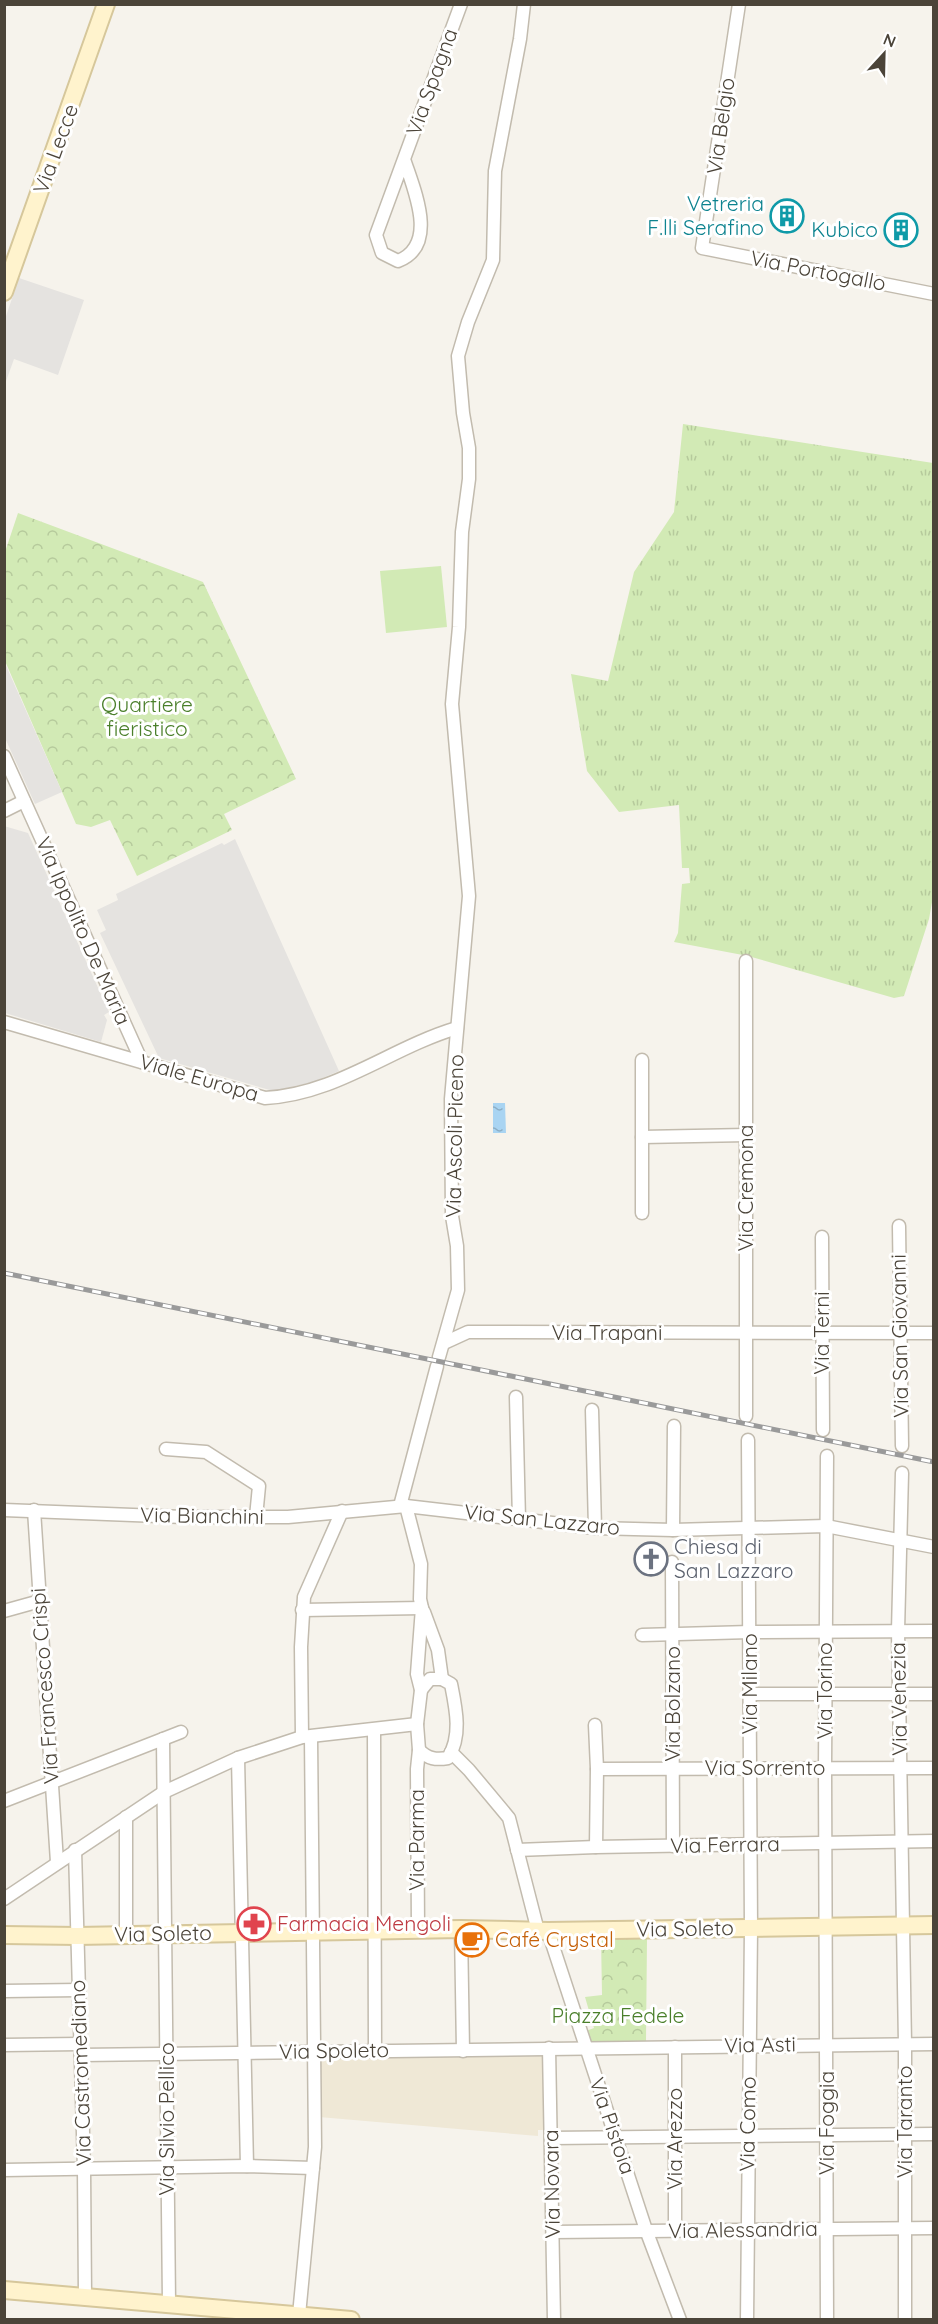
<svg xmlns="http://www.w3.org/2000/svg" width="938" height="2324" font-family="Quicksand,sans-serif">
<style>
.education{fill:#efe8d6}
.grass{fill:url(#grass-tufts)}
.forest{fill:url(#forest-crowns)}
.pitch{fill:#d2eab5}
.parking{fill:#e5e3e0}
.water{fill:url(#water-ripples)}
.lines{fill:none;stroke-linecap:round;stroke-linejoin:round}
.street-casing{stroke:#c2bbae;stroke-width:15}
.secondary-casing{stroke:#d6c79b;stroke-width:20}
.street{stroke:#fff;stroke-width:12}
.secondary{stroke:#fff3cd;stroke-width:16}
.rail-casing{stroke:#9a9a9a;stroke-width:5}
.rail{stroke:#fff;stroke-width:3;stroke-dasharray:9;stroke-linecap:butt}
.labels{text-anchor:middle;stroke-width:6;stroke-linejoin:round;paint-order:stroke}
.street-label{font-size:21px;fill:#4b4439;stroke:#fff}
.culture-label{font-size:21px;fill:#0d838f;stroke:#fff;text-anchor:end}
.park-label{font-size:21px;fill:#4a7f2a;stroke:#fff}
.worship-label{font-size:21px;fill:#5b616d;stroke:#fff;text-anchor:start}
.health-label{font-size:21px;fill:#be3a42;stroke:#fff;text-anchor:start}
.food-label{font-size:21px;fill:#c56008;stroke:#fff;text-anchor:start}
</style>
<defs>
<pattern id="grass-tufts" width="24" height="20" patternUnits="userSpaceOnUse" patternTransform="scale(1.5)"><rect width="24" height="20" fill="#d2eab5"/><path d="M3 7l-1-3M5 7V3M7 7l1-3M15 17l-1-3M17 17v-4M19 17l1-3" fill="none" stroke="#b6ca9c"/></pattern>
<pattern id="forest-crowns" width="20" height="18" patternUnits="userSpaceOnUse" patternTransform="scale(1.5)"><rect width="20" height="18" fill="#d2eab5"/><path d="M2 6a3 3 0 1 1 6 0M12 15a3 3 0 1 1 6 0" fill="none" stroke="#b6ca9c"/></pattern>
<pattern id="water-ripples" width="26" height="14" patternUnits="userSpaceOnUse" patternTransform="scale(1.5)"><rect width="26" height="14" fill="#a9d4f2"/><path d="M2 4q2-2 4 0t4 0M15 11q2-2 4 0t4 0" fill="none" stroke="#8caec5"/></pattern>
</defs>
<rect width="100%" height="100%" fill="#f6f3ec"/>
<polygon class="education" points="545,2056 546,2130 538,2130 538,2136 319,2117 319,2058"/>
<polygon class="grass" points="683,424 933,463 934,891 929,919 904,996 894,998 748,956 674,942 678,933 682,884 690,883 689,868 682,868 679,805 619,812 587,771 571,674 608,681 634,572 674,512"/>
<g class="forest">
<polygon points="18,513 203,582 296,779 224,814 232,830 137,876 110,820 91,827 76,824 5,661 5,552"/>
<polygon points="601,1938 647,1939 646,2042 590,2043 586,2031 594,2028 585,1997 602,1995"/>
</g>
<polygon class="pitch" points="441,566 447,627 386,633 380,571"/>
<g class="parking">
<polygon points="19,278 84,300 58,375 14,359 5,384 5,319"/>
<polygon points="4,661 62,792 35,804 5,738"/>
<polygon points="4,826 28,833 109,1012 104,1015 107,1020 101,1042 5,1013"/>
<polygon points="235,839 339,1071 313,1082 273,1091 159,1058 100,933 106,930 97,910 118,900 116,894 222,843 224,845"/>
</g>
<polygon class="water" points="493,1103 505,1103 506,1133 493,1133"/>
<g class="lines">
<defs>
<g id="street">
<polyline points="739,4 702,248 934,294"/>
<path d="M 404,159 C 414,190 439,245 398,261 L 382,253 L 376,235 L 461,4"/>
<polyline points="4,756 142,1062"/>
<polyline points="4,811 24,801"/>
<path d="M 4,1022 L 265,1098 C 337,1094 390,1048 457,1028"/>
<polyline points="642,1060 642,1213"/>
<polyline points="642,1137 747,1135"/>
<polyline points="899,1226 902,1446"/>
<polyline points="822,1237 823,1430"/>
<polyline points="444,1343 468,1332 934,1333"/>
<polyline points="439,1357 458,1290 457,1246 452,1216 451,1099 469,896 452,704 459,627 462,532 469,479 469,448 463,413 458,356 468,322 493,260 495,171 520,39 524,4"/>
<polyline points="516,1397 519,1520"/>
<polyline points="592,1410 595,1528"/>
<polyline points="746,1416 746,961"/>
<polyline points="166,1449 206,1452 259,1486 256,1517"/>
<polyline points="827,1456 825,1768 827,2320"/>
<polyline points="902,1473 898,1631 905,2044 905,2320"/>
<polyline points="400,1506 437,1366"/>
<polyline points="406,1506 421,1564 420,1599 422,1608 417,1674 421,1690 417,1724 419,1750 417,1769 418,1929"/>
<polyline points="4,1510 184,1517 288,1517 406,1506 595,1528 673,1530 826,1526 934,1547"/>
<polyline points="34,1510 57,1862"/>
<polyline points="673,1530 674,1426"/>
<polyline points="672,1562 673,1846"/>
<polyline points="302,1610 422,1608"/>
<polyline points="4,1611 40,1601"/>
<polyline points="424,1612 438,1650 442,1679"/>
<polyline points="642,1635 750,1632 934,1631"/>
<polyline points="750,1694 934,1694"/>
<polyline points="595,1725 597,1769 596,1847"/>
<polyline points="374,1730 375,2051"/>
<polyline points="302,1737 301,1647 304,1597 342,1511"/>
<polyline points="163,1739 169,2303"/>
<path d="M 419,1750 C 428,1759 436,1760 448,1758 C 462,1736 456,1709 451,1684 L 442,1679 L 430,1679 L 421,1690"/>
<polyline points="451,1752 469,1770 509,1818 538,1931"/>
<polyline points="238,1758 247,2166"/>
<polyline points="597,1769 934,1768"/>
<polyline points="4,1801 181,1732"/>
<polyline points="126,1817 126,1935"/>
<polyline points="75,1850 84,2169 85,2295"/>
<polyline points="517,1850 596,1847 934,1841"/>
<polyline points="4,1899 164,1792 238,1758 302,1737 417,1724"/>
<polyline points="461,1929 463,2051"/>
<polyline points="548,1931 646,2230 680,2320"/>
<polyline points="4,1991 79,1990"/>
<polyline points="4,2045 80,2044"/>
<polyline points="675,2047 675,2231"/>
<polyline points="549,2048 554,2320"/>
<polyline points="81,2055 934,2044"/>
<polyline points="551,2138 934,2134"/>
<polyline points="4,2170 247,2166 313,2168"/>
<polyline points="553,2232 934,2228"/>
<polyline points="300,2320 299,2315 315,2147 311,1737"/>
<polyline points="747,2320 751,1928 748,1440"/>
</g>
<g id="secondary">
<polyline points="4,292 106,4"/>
<polyline points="4,1935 77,1936 461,1929 548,1931 934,1925"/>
<polyline points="4,2290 351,2320"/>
</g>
</defs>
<use href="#street" class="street-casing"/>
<use href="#secondary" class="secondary-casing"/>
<use href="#street" class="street"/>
<use href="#secondary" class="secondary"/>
<defs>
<polyline id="rail" points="4,1273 934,1462"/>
</defs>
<use href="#rail" class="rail-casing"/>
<use href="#rail" class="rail"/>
</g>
<defs>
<symbol id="building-ring" viewBox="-11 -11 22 22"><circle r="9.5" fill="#fff" stroke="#0f9aa8" stroke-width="1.5"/><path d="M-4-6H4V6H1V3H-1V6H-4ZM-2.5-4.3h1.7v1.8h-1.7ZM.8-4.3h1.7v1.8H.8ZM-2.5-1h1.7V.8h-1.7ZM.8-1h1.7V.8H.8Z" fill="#0f9aa8"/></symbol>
<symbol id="church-ring" viewBox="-11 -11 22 22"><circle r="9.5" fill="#fff" stroke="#6b7280" stroke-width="1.5"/><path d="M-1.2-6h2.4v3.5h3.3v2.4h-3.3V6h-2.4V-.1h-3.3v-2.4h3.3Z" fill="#6b7280"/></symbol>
<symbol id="pharmacy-ring" viewBox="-11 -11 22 22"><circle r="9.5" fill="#fff" stroke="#e0444e" stroke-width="1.5"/><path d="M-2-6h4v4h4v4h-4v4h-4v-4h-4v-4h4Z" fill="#e0444e"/></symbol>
<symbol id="cafe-ring" viewBox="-11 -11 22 22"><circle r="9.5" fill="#fff" stroke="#e8710a" stroke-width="1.5"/><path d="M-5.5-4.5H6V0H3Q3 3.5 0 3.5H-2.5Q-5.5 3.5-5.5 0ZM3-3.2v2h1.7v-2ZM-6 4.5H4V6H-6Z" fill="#e8710a"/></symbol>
</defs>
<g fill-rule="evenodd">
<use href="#building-ring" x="768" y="197" width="38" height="38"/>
<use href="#building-ring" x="882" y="211" width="38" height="38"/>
<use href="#church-ring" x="632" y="1540" width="38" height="38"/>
<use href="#pharmacy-ring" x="235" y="1905" width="38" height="38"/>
<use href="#cafe-ring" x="453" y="1921" width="38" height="38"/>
</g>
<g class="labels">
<g class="street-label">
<text transform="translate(432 82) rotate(-70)" y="7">Via Spagna</text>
<text transform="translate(721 126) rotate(-82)" y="7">Via Belgio</text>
<text transform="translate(56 149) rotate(-70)" y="7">Via Lecce</text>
<text transform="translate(818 271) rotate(11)" y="7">Via Portogallo</text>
<text transform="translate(83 931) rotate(66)" y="7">Via Ippolito De Maria</text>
<text transform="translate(199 1078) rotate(16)" y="7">Viale Europa</text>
<text transform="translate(455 1136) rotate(-89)" y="7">Via Ascoli Piceno</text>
<text transform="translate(746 1188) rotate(-90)" y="7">Via Cremona</text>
<text x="607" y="1340">Via Trapani</text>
<text transform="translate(822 1333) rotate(-90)" y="7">Via Terni</text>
<text transform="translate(900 1336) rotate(-91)" y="7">Via San Giovanni</text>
<text transform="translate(202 1516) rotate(1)" y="7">Via Bianchini</text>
<text transform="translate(542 1520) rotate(6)" y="7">Via San Lazzaro</text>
<text transform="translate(750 1684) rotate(-90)" y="7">Via Milano</text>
<text transform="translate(45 1686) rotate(-94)" y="7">Via Francesco Crispi</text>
<text transform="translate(825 1691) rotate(-90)" y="7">Via Torino</text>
<text transform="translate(899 1699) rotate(-91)" y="7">Via Venezia</text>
<text transform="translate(673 1704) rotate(-90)" y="7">Via Bolzano</text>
<text x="765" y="1775">Via Sorrento</text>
<text transform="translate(417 1840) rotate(-90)" y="7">Via Parma</text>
<text transform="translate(725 1845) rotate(-1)" y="7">Via Ferrara</text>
<text transform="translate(685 1929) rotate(-1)" y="7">Via Soleto</text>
<text transform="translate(163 1934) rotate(-1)" y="7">Via Soleto</text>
<text transform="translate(760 2045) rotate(-1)" y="7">Via Asti</text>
<text transform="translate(334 2051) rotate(-1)" y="7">Via Spoleto</text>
<text transform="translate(81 2073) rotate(-92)" y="7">Via Castromediano</text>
<text transform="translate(167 2119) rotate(-90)" y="7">Via Silvio Pellico</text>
<text transform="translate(905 2122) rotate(-90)" y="7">Via Taranto</text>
<text transform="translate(827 2123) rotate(-90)" y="7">Via Foggia</text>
<text transform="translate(748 2124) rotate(-89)" y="7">Via Como</text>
<text transform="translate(612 2126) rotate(71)" y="7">Via Pistoia</text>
<text transform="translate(675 2139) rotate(-90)" y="7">Via Arezzo</text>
<text transform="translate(552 2184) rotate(-91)" y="7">Via Novara</text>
<text transform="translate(743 2230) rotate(-1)" y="7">Via Alessandria</text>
</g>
<g class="culture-label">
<text x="764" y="211">Vetreria<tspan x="764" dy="24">F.lli Serafino</tspan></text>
<text x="878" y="237">Kubico</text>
</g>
<g class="park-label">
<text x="147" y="712">Quartiere<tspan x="147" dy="24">fieristico</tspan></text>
<text x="618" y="2023">Piazza Fedele</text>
</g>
<g class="worship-label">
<text x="674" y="1554">Chiesa di<tspan x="674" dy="24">San Lazzaro</tspan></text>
</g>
<g class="health-label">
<text x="277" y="1931">Farmacia Mengoli</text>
</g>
<g class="food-label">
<text x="495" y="1947">Café Crystal</text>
</g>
</g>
<rect width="938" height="2324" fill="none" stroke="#4b4439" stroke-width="12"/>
<g transform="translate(884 54) rotate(22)" stroke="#ffffff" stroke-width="4.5" paint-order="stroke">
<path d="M0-4.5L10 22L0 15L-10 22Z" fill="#4b4439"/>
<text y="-9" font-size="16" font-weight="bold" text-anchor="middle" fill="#4b4439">N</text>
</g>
</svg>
